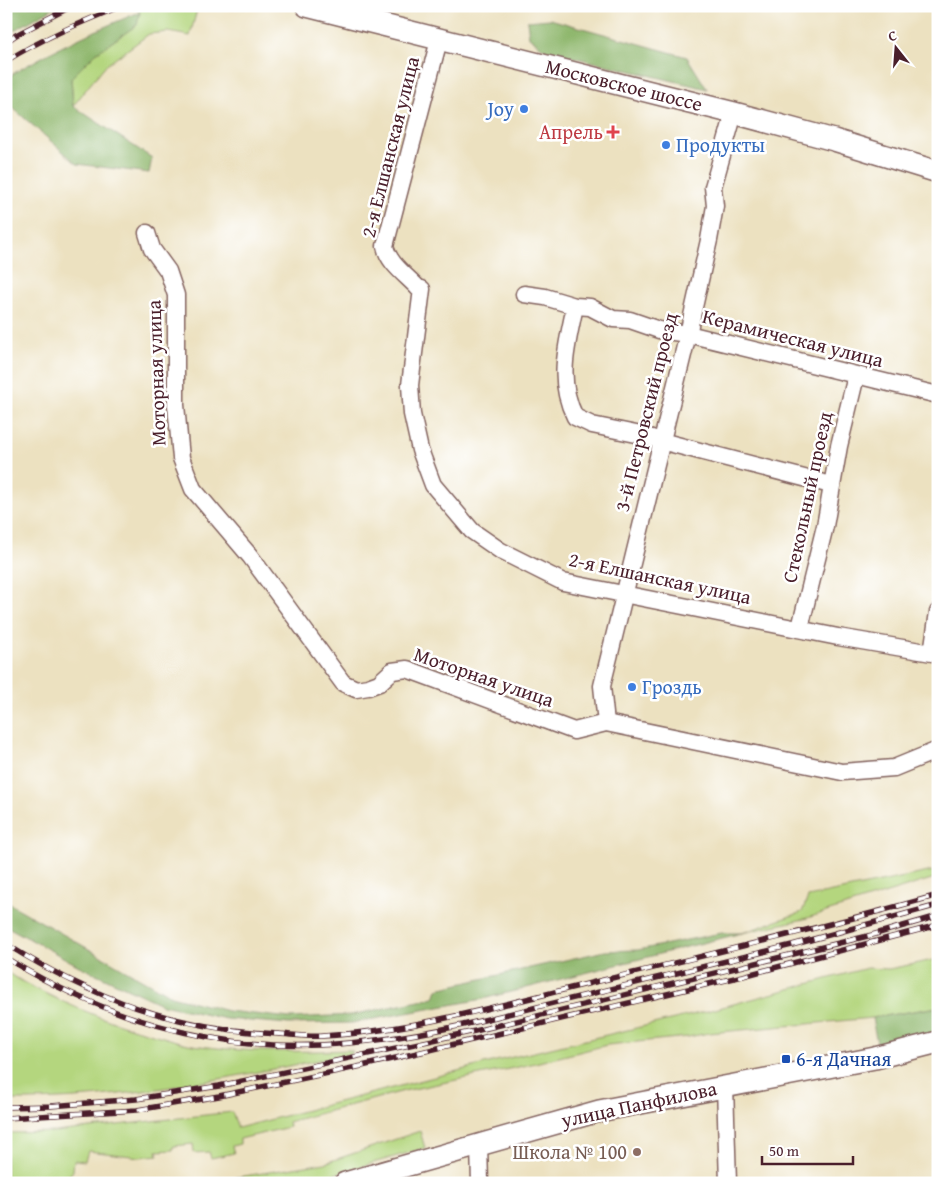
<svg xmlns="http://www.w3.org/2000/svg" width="944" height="1189" font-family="'Gentium Book Plus',serif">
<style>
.green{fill:#b4d67e;stroke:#7f7a54}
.forest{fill:#8fb76d;stroke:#6c6b4c}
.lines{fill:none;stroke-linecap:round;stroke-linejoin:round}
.minor-casing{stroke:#83635f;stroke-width:19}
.major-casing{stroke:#83635f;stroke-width:24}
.minor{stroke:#fff;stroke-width:16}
.major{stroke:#fff;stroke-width:21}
.rail-casing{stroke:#4a1f2b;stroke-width:5.5}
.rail{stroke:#fff;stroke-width:4;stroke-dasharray:11;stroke-linecap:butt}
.shop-dot{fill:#3f7fe0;stroke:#fff;stroke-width:2}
.health-dot{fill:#e0444e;stroke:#fff;stroke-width:2}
.transit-dot{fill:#1a4fb4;stroke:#fff;stroke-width:2}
.education-dot{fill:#8d6e63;stroke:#fff;stroke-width:2}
.labels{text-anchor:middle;stroke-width:5;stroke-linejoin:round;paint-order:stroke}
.street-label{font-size:20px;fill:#4a1f2b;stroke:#fff}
.shop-label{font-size:20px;fill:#366cbe;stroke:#fff;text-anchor:start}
.health-label{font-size:20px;fill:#be3a42;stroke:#fff;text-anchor:end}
.transit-label{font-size:20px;fill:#164399;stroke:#fff;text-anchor:start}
.education-label{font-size:20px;fill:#785e54;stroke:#fff;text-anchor:end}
</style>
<rect width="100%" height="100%" fill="#fff"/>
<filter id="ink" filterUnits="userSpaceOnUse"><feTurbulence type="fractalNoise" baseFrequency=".02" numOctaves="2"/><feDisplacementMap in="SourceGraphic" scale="10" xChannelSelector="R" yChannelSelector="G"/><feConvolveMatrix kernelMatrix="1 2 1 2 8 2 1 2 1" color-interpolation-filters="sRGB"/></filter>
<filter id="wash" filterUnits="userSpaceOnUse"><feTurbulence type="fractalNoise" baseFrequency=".0096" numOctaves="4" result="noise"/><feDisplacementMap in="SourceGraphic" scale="20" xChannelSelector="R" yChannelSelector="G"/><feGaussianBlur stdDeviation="1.12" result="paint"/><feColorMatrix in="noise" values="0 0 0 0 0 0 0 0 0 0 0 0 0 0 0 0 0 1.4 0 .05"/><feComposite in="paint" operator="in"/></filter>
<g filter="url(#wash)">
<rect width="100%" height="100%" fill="#ece1c0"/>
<g class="green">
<polygon points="132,6 198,6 190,36 168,32 149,34 104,67 73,106 71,78 96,53 136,25 140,12"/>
<polygon points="938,870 938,877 804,919 742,933 802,912 808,897"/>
<polygon points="938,959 938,1007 872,1018 709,1033 688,1037 607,1045 523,1066 404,1091 288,1122 289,1127 240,1139 240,1144 232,1146 234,1153 211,1158 209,1152 194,1153 193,1144 174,1146 173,1150 157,1151 158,1155 140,1157 88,1151 85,1161 74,1160 73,1171 63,1183 6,1183 6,1133 55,1132 232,1112 238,1128 496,1061 704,1012 867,968 889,969"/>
<path d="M 6,972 C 53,1000 104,1021 156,1035 C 168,1038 180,1043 193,1045 C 245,1053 299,1052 352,1050 L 352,1054 C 238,1075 123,1102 6,1100 L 6,1050 L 9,1046 L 6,1038 Z"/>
<polygon points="420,1131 425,1148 304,1183 201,1183 325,1163"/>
</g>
<g class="forest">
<polygon points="6,6 57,6 6,35"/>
<path d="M 140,12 L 137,25 L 96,53 L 71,78 L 73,106 L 152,158 L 149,173 L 77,164 L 6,102 L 6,78 C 49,51 93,31 140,12 Z"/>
<polygon points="550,19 687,57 707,89 547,51 529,37 527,21"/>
<polygon points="6,900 10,904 171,996 228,1011 290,1018 351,1015 434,998 437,989 605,951 638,950 721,933 742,933 483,999 352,1023 289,1024 226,1019 163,1005 79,966 6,926"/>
<polygon points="938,1007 938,1034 892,1046 877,1043 872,1018"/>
</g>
</g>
<g filter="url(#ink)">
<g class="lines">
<defs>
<g id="minor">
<path d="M 439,40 L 385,246 C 388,263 406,275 418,288 L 422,289 L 410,385 L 412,414 L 420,450 L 433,485 L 472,531 L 501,551 L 563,582 L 838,637 L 932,653 L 938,612"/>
<polyline points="147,233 152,249 168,271 176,295 176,405 181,458 193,489 250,556 343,683 356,689 368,687 379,683 392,671 407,669 574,731 606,723 842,772 894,768 938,750"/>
<polyline points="524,294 545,297 575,306 590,307 613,319 630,320 659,330 688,334 938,395"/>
<path d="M 575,306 C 567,346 556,379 575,417 L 592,425 L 646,436 L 661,441 L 831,485"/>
<polyline points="800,628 825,526 839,446 856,376"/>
<polyline points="606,723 602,686 688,334 709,240 715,206 713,187 734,113"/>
<polyline points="725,1086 728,1183"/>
<polyline points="479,1144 480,1183"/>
</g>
<g id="major">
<polyline points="307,6 734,113 834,140 938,172"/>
<polyline points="345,1183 599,1111 875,1058 938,1042"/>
</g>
</defs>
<use href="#minor" class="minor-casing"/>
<use href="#major" class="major-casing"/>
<use href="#minor" class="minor"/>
<use href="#major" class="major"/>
<defs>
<g id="rail">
<polyline points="6,42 16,35 72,6"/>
<path d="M 6,61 C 43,38 82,22 121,6"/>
<path d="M 6,944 C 92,998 178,1030 279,1034 C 294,1035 309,1037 323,1036 C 420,1030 514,1001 608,979 C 719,952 829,926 938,895"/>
<path d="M 6,958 C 100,1016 209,1050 320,1045 C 369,1043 416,1035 463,1025 L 792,945 L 938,905"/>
<polyline points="6,1107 51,1106 136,1099 219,1086 475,1031 872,935 938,916"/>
<polyline points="6,1118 137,1110 219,1096 362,1066 743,976 938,925"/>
</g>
</defs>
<use href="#rail" class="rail-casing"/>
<use href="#rail" class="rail"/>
</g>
</g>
<g class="shop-dot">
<circle cx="524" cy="109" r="5"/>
<circle cx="666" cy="145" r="5"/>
<circle cx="632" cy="687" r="5"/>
</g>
<path class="health-dot" d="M610.5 124.5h5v5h5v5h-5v5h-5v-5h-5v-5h5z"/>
<rect class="transit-dot" x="781" y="1054" width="10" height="10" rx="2.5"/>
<circle class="education-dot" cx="637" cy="1152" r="5"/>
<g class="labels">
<g class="street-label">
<text transform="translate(624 85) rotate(14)" y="7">Московское шоссе</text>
<text transform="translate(390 147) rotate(-76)" y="7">2-я Елшанская улица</text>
<text transform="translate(793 338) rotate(14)" y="7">Керамическая улица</text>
<text transform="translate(156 373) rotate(-92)" y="7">Моторная улица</text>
<text transform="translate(646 412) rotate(-76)" y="7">3-й Петровский проезд</text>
<text transform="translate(807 497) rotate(-78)" y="7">Стекольный проезд</text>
<text transform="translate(660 578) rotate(12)" y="7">2-я Елшанская улица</text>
<text transform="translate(484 677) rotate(19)" y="7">Моторная улица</text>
<text transform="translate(639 1104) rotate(-12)" y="7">улица Панфилова</text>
</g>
<g class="shop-label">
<text x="514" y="116" text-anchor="end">Joy</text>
<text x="676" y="152">Продукты</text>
<text x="642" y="694">Гроздь</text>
</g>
<g class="health-label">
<text x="603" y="139">Апрель</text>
</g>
<g class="transit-label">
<text x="796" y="1066">6-я Дачная</text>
</g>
<g class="education-label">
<text x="627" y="1159">Школа № 100</text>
</g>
</g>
<rect width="944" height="1189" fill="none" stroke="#fff" stroke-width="25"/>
<g transform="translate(896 48) rotate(343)" stroke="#ffffff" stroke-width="4" paint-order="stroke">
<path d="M0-4L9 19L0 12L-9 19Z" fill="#4a1f2b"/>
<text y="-8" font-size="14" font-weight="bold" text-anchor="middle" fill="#4a1f2b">С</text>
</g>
<path d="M762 1156v8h91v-8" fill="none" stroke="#4a1f2b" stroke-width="2.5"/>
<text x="769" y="1156" font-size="15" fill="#4a1f2b" stroke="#ffffff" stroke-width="4" paint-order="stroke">50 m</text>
</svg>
